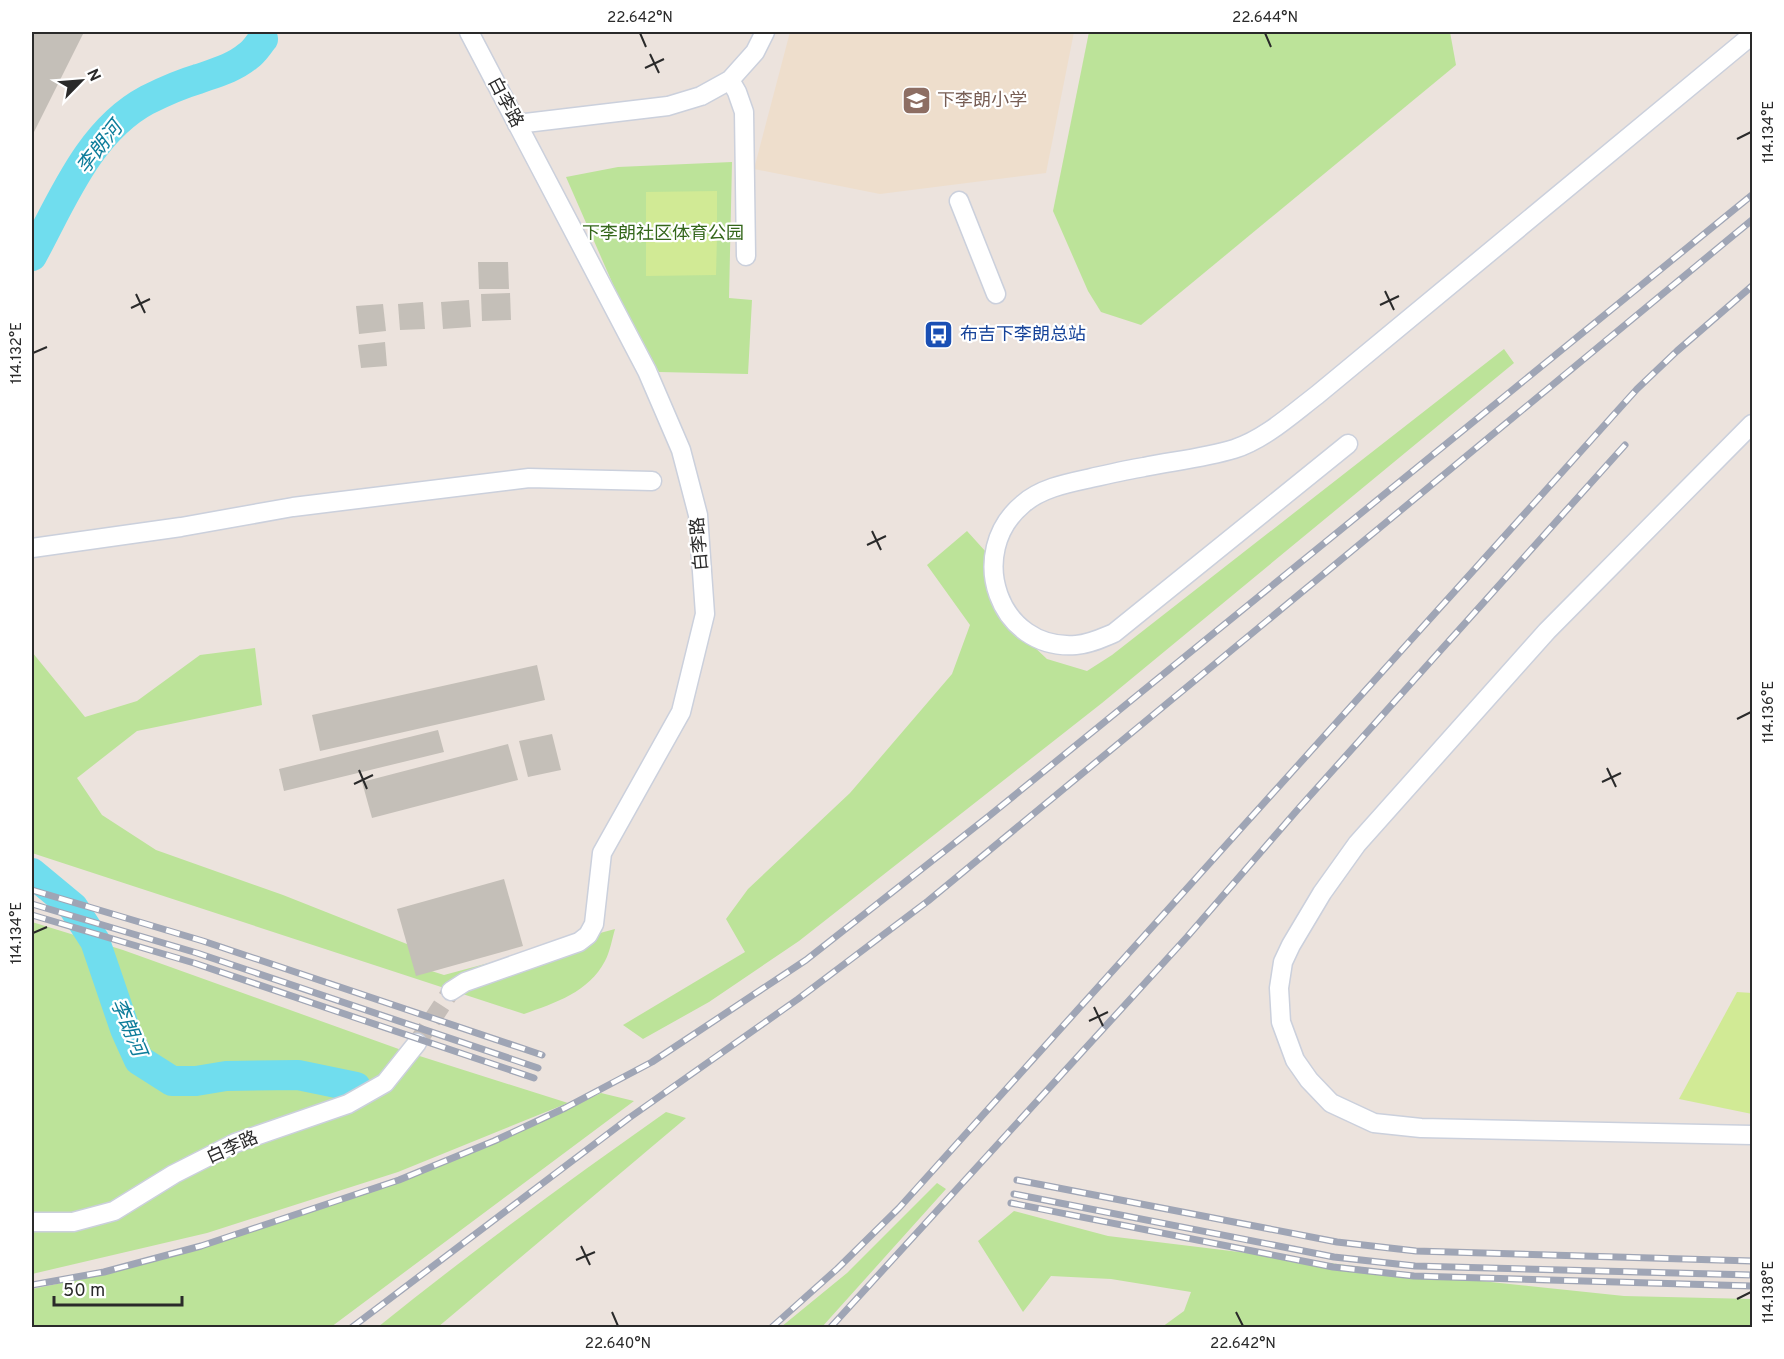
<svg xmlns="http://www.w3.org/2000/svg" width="1784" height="1359" font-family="Overpass,'Noto Sans SC',sans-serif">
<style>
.education{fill:#eedecc}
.green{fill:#bce399}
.pitch{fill:#d1ea95}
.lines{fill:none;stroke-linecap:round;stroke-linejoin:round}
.river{stroke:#70ddee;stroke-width:30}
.building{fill:#c4bfb8}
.minor-tunnel{stroke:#c5beb9;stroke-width:18;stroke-dasharray:18 9;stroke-linecap:butt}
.minor-casing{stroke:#cbd0dc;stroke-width:21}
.minor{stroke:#fff;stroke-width:18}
.rail-casing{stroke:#9fa5b5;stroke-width:7}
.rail{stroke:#fff;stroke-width:4.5;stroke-dasharray:14;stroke-linecap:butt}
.ticks{fill:none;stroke:#2a2a2a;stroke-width:2}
.labels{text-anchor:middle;stroke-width:4.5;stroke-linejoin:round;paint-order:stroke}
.education-label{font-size:18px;fill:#785e54;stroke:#fff;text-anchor:start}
.street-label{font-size:18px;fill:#2a2a2a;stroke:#fff}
.park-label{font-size:18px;fill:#34671b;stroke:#fff}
.transit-label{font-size:18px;fill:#164399;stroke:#fff;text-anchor:start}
.water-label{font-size:20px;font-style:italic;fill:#0e7d9b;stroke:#fff}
.neatline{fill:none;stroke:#2a2a2a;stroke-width:2}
.ticks-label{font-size:15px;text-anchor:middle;fill:#2a2a2a}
</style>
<rect width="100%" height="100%" fill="#ece3dd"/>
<polygon class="education" points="790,32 1074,32 1046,173 880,194 754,169"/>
<g class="green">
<polygon points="1089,32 1450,32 1456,65 1141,325 1101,312 1088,291 1053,211"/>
<polygon points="732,162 729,298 752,300 748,374 659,372 615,289 566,177 618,167"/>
<polygon points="1504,349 1514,363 1102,703 799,941 709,1002 643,1039 623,1025 745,952 726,919 748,889 850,793 952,674 970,625 927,565 967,531 986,552 986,576 1003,618 1047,659 1087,671 1112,655"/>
<path d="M 255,648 L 262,705 L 137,731 L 77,778 L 102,815 L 156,850 L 283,895 L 417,948 L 422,968 L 444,975 L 615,929 C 612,939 610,952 605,961 C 589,992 555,1003 524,1014 L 32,853 L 32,652 L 85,717 L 137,701 L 200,655 Z"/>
<polygon points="32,922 123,950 407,1052 568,1103 398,1172 207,1233 32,1274"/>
<polygon points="601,1093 634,1101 331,1327 32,1327 32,1289 57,1284 215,1241 408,1176 510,1136"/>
<path d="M 666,1112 L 686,1118 L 438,1327 L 378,1327 C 471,1252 568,1181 666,1112 Z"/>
<polygon points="937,1183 946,1189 822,1327 781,1327 847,1273"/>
<polygon points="1014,1211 1108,1236 1443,1277 1624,1296 1752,1299 1752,1327 1162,1327 1184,1311 1191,1292 1111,1279 1051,1276 1023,1312 978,1241"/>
</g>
<g class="pitch">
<polygon points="717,191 717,230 646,231 646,192"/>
<polygon points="717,236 716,275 646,276 646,237"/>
<polygon points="1737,992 1752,993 1752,1114 1679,1099"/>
</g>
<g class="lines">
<g class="river">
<path d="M 32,256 C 62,201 89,131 147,100 C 163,92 181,84 198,79 C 215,73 234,68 248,56 C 254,52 258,45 263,39"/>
<polyline points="32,873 73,907 95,941 125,1029 139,1060 172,1081 196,1081 226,1076 298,1075 356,1087"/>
</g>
</g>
<g class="building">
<polygon points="32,32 84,32 32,136"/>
<polygon points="478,262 508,262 509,289 479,289"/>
<polygon points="510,293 511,320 482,321 481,294"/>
<polygon points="469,300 471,327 443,329 441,302"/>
<polygon points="423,302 425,329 400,330 398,304"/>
<polygon points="383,304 386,331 359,334 356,306"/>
<polygon points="385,342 387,366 361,368 358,345"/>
<polygon points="537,665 545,700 320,751 312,715"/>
<polygon points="438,730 444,752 284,791 279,769"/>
<polygon points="552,734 561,770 528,777 519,741"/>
<polygon points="508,744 518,780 372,818 362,782"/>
<polygon points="504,879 523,946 416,976 397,909"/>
</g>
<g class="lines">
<polyline class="minor-tunnel" points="417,1043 451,991"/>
<defs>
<g id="minor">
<polyline points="730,80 737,92 744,112 746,256"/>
<polyline points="517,124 668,106 701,96 730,80 755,52 765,32"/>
<polyline points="959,201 996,294"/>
<polyline points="1752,424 1547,631 1357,844 1322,893 1291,945 1283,962 1279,988 1281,1022 1295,1060 1309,1080 1331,1103 1374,1123 1421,1128 1752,1135"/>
<path d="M 1348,444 L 1114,633 C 1102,638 1090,644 1076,645 C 998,651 965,552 1023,504 C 1041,488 1068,483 1091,478 C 1109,474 1126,470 1144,467 C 1174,461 1204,458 1234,449 C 1265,439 1292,414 1317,395 L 1752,35"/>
<polyline points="32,548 181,527 293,507 529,478 652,481"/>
<polyline points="451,991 465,982 579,942 588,935 594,924 602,853 681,712 705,614 698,515 681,450 647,371 469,32"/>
<polyline points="32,1222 73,1222 114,1211 174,1174 235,1143 348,1104 385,1083 417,1043"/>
</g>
</defs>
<use href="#minor" class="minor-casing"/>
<use href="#minor" class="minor"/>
<defs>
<g id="rail">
<polyline points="32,890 203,941 542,1055"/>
<polyline points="32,904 197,953 538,1068"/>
<polyline points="32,915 194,963 534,1078"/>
<polyline points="1017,1180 1337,1242 1416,1251 1752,1261"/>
<polyline points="1014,1194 1334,1257 1415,1266 1752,1275"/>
<polyline points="1011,1203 1333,1267 1414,1276 1752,1286"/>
<polyline points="32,1285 104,1272 201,1246 399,1180 494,1141 565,1108 652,1062 806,960 989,816 1752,195"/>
<polyline points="351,1328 629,1118 798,999 928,901 1752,220"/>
<polyline points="771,1328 837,1269 899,1208 1637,389 1677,351 1752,286"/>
<polyline points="830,1328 1187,937 1299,808 1625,445"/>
</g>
</defs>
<use href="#rail" class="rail-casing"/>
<use href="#rail" class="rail"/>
</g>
<path class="ticks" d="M 640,33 L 646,47M 1265,33 L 1271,47M 650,54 L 659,73M 645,68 L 664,59M 1737,139 L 1751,132M 1385,291 L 1394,310M 136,294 L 145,313M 1380,305 L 1399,296M 131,308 L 150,299M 33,353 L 47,347M 872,531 L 881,550M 867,545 L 886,536M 1737,719 L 1751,712M 1607,768 L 1616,787M 359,770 L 367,789M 1602,782 L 1621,773M 354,784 L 373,775M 33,933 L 47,927M 1094,1007 L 1103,1026M 1089,1021 L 1108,1012M 581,1246 L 590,1265M 576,1260 L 595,1252M 1737,1299 L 1751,1292M 612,1312 L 618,1326M 1236,1312 L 1243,1326"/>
<defs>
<symbol id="school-square" viewBox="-11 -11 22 22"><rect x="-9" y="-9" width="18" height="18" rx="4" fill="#8d6e63" stroke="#fff"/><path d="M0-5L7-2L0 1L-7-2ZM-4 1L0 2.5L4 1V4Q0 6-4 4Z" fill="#fff"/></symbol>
<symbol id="bus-square" viewBox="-11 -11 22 22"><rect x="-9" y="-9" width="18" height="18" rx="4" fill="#1a4fb4" stroke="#fff"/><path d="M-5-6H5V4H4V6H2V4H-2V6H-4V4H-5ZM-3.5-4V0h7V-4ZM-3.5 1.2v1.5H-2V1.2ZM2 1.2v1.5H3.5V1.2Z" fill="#fff"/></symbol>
</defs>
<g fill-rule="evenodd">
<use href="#school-square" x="900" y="84" width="33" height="33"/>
<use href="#bus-square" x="922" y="318" width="33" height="33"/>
</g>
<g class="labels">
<g class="education-label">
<text x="937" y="106">下李朗小学</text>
</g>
<g class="street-label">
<text transform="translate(506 102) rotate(62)" y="6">白李路</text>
<text transform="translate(699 544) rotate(-95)" y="6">白李路</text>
<text transform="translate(232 1147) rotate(-24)" y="6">白李路</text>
</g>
<g class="park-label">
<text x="663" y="239">下李朗社区体育公园</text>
</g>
<g class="transit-label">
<text x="960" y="340">布吉下李朗总站</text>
</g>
<g class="water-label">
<text transform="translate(99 147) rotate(-52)" y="7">李朗河</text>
<text transform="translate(129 1027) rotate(67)" y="7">李朗河</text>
</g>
</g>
<rect width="1784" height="1359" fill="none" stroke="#ffffff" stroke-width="66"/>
<g transform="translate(81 81) rotate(65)" stroke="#ffffff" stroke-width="4.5" paint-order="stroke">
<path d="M0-4.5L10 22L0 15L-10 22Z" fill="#2a2a2a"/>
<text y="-9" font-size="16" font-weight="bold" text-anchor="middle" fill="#2a2a2a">N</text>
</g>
<path d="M54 1296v9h128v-9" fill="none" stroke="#2a2a2a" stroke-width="3"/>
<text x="63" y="1296" font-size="18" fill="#2a2a2a" stroke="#ffffff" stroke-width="4.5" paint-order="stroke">50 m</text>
<rect x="33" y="33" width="1718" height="1293" class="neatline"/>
<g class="ticks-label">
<text x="640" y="22">22.642°N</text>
<text x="1265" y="22">22.644°N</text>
<text transform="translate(1768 132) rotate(-90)" y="5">114.134°E</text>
<text transform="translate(16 353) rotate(-90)" y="5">114.132°E</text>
<text transform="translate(1768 712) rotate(-90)" y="5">114.136°E</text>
<text transform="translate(16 933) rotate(-90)" y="5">114.134°E</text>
<text transform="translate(1768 1292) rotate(-90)" y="5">114.138°E</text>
<text x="618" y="1348">22.640°N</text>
<text x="1243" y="1348">22.642°N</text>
</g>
</svg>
